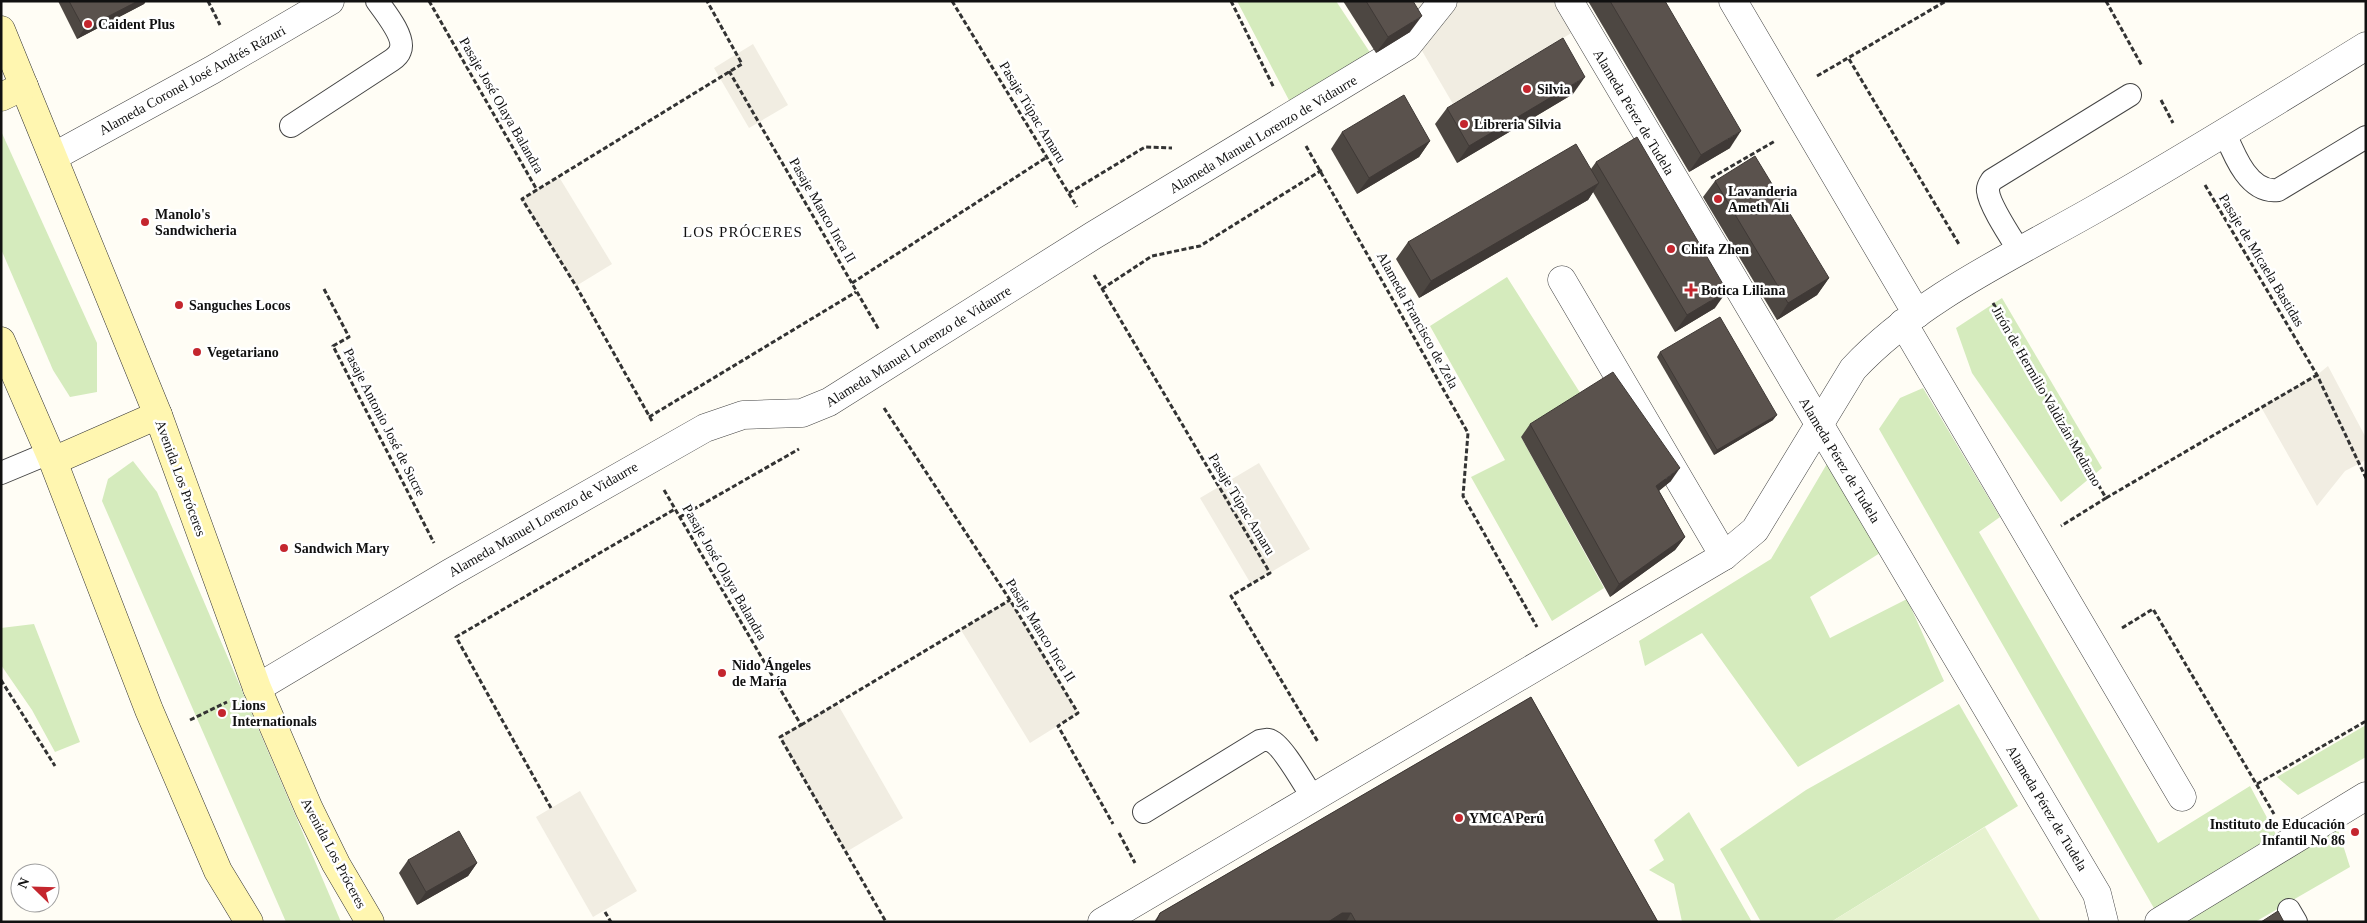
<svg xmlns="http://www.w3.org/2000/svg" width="2367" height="923" font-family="'Times New Roman',serif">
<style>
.green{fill:#d5ebbd}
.pitch{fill:#e6f2cf}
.plaza{fill:#f1ede2}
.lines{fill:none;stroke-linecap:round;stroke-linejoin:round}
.service-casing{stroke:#444;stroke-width:24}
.pedestrian-casing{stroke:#444;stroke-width:29}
.minor-casing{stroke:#444;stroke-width:29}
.secondary-casing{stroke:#333;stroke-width:29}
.path{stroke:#333;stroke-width:3;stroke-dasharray:5 2.5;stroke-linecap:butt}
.service{stroke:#fff;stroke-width:22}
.pedestrian{stroke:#fff;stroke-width:28}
.minor{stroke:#fff;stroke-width:28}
.secondary{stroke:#fff6b0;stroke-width:28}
.wall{fill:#4d4742}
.shaded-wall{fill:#3f3936}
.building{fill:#5a524d;stroke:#3f3936}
.poi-dot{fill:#c4262e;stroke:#fff;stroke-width:2}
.labels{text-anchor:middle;stroke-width:5;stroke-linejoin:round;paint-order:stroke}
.poi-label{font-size:14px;font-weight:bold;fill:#111;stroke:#fff;text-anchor:start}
.street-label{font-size:14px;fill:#111;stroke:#fff}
.neighbourhood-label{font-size:15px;letter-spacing:1px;fill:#111;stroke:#fff}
</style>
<rect width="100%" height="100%" fill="#fffdf5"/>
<g class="green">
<polygon points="1237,1 1336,1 1373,57 1291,104"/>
<polygon points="1,131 97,343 97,392 70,397 53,370 1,249"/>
<polygon points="1507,277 1584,399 1521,437 1604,588 1552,621 1471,477 1505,460 1430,326"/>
<polygon points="2002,298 2102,468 2061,502 1972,373 1956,328"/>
<polygon points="1923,388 2000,517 1979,532 2158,843 2250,786 2279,840 2155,910 1879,429 1900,398"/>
<polygon points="133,461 157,492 341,922 286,922 102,501 108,479"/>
<polygon points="1828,462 1880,553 1810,597 1830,638 1907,599 1944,681 1798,767 1702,633 1645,666 1639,641 1771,559"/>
<polygon points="34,624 80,742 55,752 32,710 1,665 1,628"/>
<polygon points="1959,704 2018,806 1831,922 1761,922 1720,849 1806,790"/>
<polygon points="2366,725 2366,757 2298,795 2277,777"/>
<polygon points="1689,812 1752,922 1682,922 1674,884 1649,870 1664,860 1654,840"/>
<polygon points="2335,820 2350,867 2255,922 2179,922"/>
</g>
<polygon class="pitch" points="1985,827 2041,922 1831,922"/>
<g class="plaza">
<polygon points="1393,1 1569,1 1583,26 1453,104"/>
<polygon points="753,44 788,105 749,128 714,68"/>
<polygon points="559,177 612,264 576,286 522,199"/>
<polygon points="2328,366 2366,438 2366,460 2345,471 2317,506 2261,407 2317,375"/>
<polygon points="1259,463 1310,549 1251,584 1200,498"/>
<polygon points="1010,600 1078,713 1030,743 961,630"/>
<polygon points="837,703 903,818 846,852 780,737"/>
<polygon points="580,791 637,891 593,917 536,817"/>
</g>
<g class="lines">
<defs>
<g id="service">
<path d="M 291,126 L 392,60 C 395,58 399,54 400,51 C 406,38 385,12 377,1"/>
<path d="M 2225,133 C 2234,155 2249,194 2278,190 L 2366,137"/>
<path d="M 2020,252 C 2012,239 1989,205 1988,191 C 1987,187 1990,183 1992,180 L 2130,95"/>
<polyline points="1,473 49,453"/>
<path d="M 1144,812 L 1260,741 C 1264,740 1268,739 1271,741 C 1283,746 1305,786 1313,798"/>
<polyline points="2289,910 2296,922"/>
</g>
<g id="pedestrian">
<polyline points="1569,1 2097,894 2104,922"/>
<polyline points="257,688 450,573 705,428 743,415 802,413 829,402 1094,235 1407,46 1443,1"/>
<polyline points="2159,922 2366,796"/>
</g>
<g id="minor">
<polyline points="1733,1 1917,314"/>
<polyline points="53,157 212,70 330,1"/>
<polyline points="1562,280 1724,556"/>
<polyline points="1903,323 2182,797"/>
<path d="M 1102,922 L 1724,556 L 1755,530 L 1853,369 C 1918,299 2015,255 2097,208 C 2188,156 2277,101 2366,46"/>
</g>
<g id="secondary">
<polyline points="1,30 158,415 257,688 309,809 336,864 370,922"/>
<polyline points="1,97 24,86"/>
<polyline points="1,341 53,461 149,710 218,871 249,922"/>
<polyline points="53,461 158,415"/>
</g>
</defs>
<use href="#service" class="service-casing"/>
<use href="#pedestrian" class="pedestrian-casing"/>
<use href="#minor" class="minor-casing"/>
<use href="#secondary" class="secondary-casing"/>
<g class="path">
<polyline points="208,1 220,25"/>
<polyline points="429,1 537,190"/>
<polyline points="952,1 1077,207"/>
<polyline points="1231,1 1274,88"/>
<polyline points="2106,1 2142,66"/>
<polyline points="1849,59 1960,246"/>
<polyline points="729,71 879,330"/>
<polyline points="1817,76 1946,1"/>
<polyline points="2161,100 2173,123"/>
<polyline points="1306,146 1468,433 1463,496 1537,627"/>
<polyline points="1711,178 1775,141"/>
<polyline points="2205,185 2317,375 2366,478"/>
<polyline points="1069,193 1145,147 1172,148"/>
<polyline points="1094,275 1270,573 1231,596 1318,742"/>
<polyline points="852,283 1047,157"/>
<polyline points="324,289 349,337 333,346 434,543"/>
<polyline points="1102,289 1152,256 1200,246 1322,170"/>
<polyline points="1993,303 2106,498 2061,526"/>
<polyline points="884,408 1010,600 1078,713 1058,726 1113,824"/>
<polyline points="649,417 856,292"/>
<polyline points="652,421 576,286 522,199 742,64 707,1"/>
<polyline points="664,490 801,725 780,737 886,922"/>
<polyline points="2106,498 2317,375"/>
<polyline points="680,517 799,449"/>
<polyline points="2122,628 2153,609 2274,814"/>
<polyline points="1,680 55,766"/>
<polyline points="190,720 227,702"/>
<polyline points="801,725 1010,600"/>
<polyline points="2257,784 2366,721"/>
<polyline points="551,808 456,637 675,509"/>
<polyline points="1119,833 1135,863"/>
<polyline points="605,912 611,922"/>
</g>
<use href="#service" class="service"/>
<use href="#pedestrian" class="pedestrian"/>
<use href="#minor" class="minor"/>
<use href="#secondary" class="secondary"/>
</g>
<g class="wall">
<polygon points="58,1 146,1 144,4 77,39"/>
<polygon points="1343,1 1413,1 1410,32 1376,53"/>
<polygon points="1588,1 1665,1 1730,148 1689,172"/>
<polygon points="1573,94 1457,163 1435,124 1447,108"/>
<polygon points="1342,132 1430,141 1419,157 1357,194 1331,149"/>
<polygon points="1596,162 1715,308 1675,332 1593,192 1588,200 1419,298 1396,259 1408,242 1591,169"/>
<polygon points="1715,181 1829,278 1817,295 1777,320 1703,197"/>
<polygon points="1660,352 1773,420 1714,455 1657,357"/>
<polygon points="1530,424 1671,481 1659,491 1685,537 1675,550 1610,597 1521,437"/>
<polygon points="1531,697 1658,922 1154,922 1160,913"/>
<polygon points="408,860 477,863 468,876 417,905 399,873"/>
</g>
<g class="shaded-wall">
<polygon points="138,1 146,1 144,4 77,39 84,29"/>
<polygon points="1422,16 1410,32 1376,53 1388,37"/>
<polygon points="1585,77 1573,94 1457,163 1469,146"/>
<polygon points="1741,131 1730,148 1689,172 1701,155"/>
<polygon points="1430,141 1419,157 1357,194 1369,178"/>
<polygon points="1599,183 1588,200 1419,298 1431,281"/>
<polygon points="1829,278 1817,295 1777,320 1788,303"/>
<polygon points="1727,291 1715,308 1675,332 1687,315"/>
<polygon points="1777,415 1773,420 1714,455 1717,450"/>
<polygon points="1680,468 1671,481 1647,500 1656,486"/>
<polygon points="1685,537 1675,550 1610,597 1619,584"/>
<polygon points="477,863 468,876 417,905 426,892"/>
<polygon points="1342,913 1351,913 1346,922 1328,922"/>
</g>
<g class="building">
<polygon points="69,1 138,1 84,29"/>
<polygon points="1366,1 1413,1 1422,16 1388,37"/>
<polygon points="1610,1 1665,1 1741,131 1701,155"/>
<polygon points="1563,38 1585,77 1469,146 1447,108"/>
<polygon points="1404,95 1430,141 1369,178 1342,132"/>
<polygon points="1637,137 1727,291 1687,315 1596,162"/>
<polygon points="1576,144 1599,183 1431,281 1408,242"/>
<polygon points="1755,156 1829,278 1788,303 1715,181"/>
<polygon points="1720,317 1777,415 1717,450 1660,352"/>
<polygon points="1613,372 1680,468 1656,486 1685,537 1619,584 1530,424"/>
<polygon points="1531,697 1658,922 1356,922 1351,913 1342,913 1328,922 1156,922 1160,913"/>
<polygon points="459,831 477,863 426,892 408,860"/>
<polygon points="2278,911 2284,922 2261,922"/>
</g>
<g class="poi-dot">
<circle cx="88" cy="24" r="5"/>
<circle cx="1527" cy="89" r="5"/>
<circle cx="1464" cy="124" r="5"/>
<circle cx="1718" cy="199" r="5"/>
<circle cx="145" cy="222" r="5"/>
<circle cx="1671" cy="249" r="5"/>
<path d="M1688.5 282.5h5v5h5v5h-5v5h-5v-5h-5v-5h5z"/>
<circle cx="179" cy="305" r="5"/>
<circle cx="197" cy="352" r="5"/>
<circle cx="284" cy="548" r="5"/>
<circle cx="722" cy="673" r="5"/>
<circle cx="222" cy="713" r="5"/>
<circle cx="1459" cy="818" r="5"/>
<circle cx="2355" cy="832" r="5"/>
</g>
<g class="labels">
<g class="poi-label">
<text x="98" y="29">Caident Plus</text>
<text x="1537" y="94">Silvia</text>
<text x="1474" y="129">Libreria Silvia</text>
<text x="1728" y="196">Lavanderia<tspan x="1728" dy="16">Ameth Ali</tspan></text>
<text x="155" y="219">Manolo's<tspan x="155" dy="16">Sandwicheria</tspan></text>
<text x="1681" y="254">Chifa Zhen</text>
<text x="1701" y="295">Botica Liliana</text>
<text x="189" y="310">Sanguches Locos</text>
<text x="207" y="357">Vegetariano</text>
<text x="294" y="553">Sandwich Mary</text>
<text x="732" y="670">Nido Ángeles<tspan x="732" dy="16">de María</tspan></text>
<text x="232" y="710">Lions<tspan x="232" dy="16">Internationals</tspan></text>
<text x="1469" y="823">YMCA Perú</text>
<text x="2345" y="829" text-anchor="end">Instituto de Educación<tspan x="2345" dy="16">Infantil No 86</tspan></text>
</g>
<g class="street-label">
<text transform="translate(192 80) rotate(-29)" y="5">Alameda Coronel José Andrés Rázuri</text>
<text transform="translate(502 105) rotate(60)" y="5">Pasaje José Olaya Balandra</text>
<text transform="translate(1033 112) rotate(59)" y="5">Pasaje Túpac Amaru</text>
<text transform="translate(1634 112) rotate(59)" y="5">Alameda Pérez de Tudela</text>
<text transform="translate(1263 134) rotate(-31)" y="5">Alameda Manuel Lorenzo de Vidaurre</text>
<text transform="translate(823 210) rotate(60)" y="5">Pasaje Manco Inca II</text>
<text transform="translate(2262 260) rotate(59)" y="5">Pasaje de Micaela Bastidas</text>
<text transform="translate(1418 320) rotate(61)" y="5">Alameda Francisco de Zela</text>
<text transform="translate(918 346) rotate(-32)" y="5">Alameda Manuel Lorenzo de Vidaurre</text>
<text transform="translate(2047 396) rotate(60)" y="5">Jirón de Hermilio Valdizán Medrano</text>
<text transform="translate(385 422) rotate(63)" y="5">Pasaje Antonio José de Sucre</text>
<text transform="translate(1840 460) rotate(59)" y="5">Alameda Pérez de Tudela</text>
<text transform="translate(181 478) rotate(70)" y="5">Avenida Los Próceres</text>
<text transform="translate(1242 504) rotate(59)" y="5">Pasaje Túpac Amaru</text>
<text transform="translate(543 519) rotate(-30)" y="5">Alameda Manuel Lorenzo de Vidaurre</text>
<text transform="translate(725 572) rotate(60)" y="5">Pasaje José Olaya Balandra</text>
<text transform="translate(1041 630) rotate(58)" y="5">Pasaje Manco Inca II</text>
<text transform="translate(2047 808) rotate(59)" y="5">Alameda Pérez de Tudela</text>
<text transform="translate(334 853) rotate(62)" y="5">Avenida Los Próceres</text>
</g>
<g class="neighbourhood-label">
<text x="743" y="237">LOS PRÓCERES</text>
</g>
</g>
<rect width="2367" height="923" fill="none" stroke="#111111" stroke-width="5"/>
<g transform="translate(35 888) rotate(293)"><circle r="24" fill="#ffffff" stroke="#a0a0a0"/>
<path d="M0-4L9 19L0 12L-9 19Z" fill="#c4262e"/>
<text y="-8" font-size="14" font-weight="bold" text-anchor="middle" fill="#111111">N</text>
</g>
</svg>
